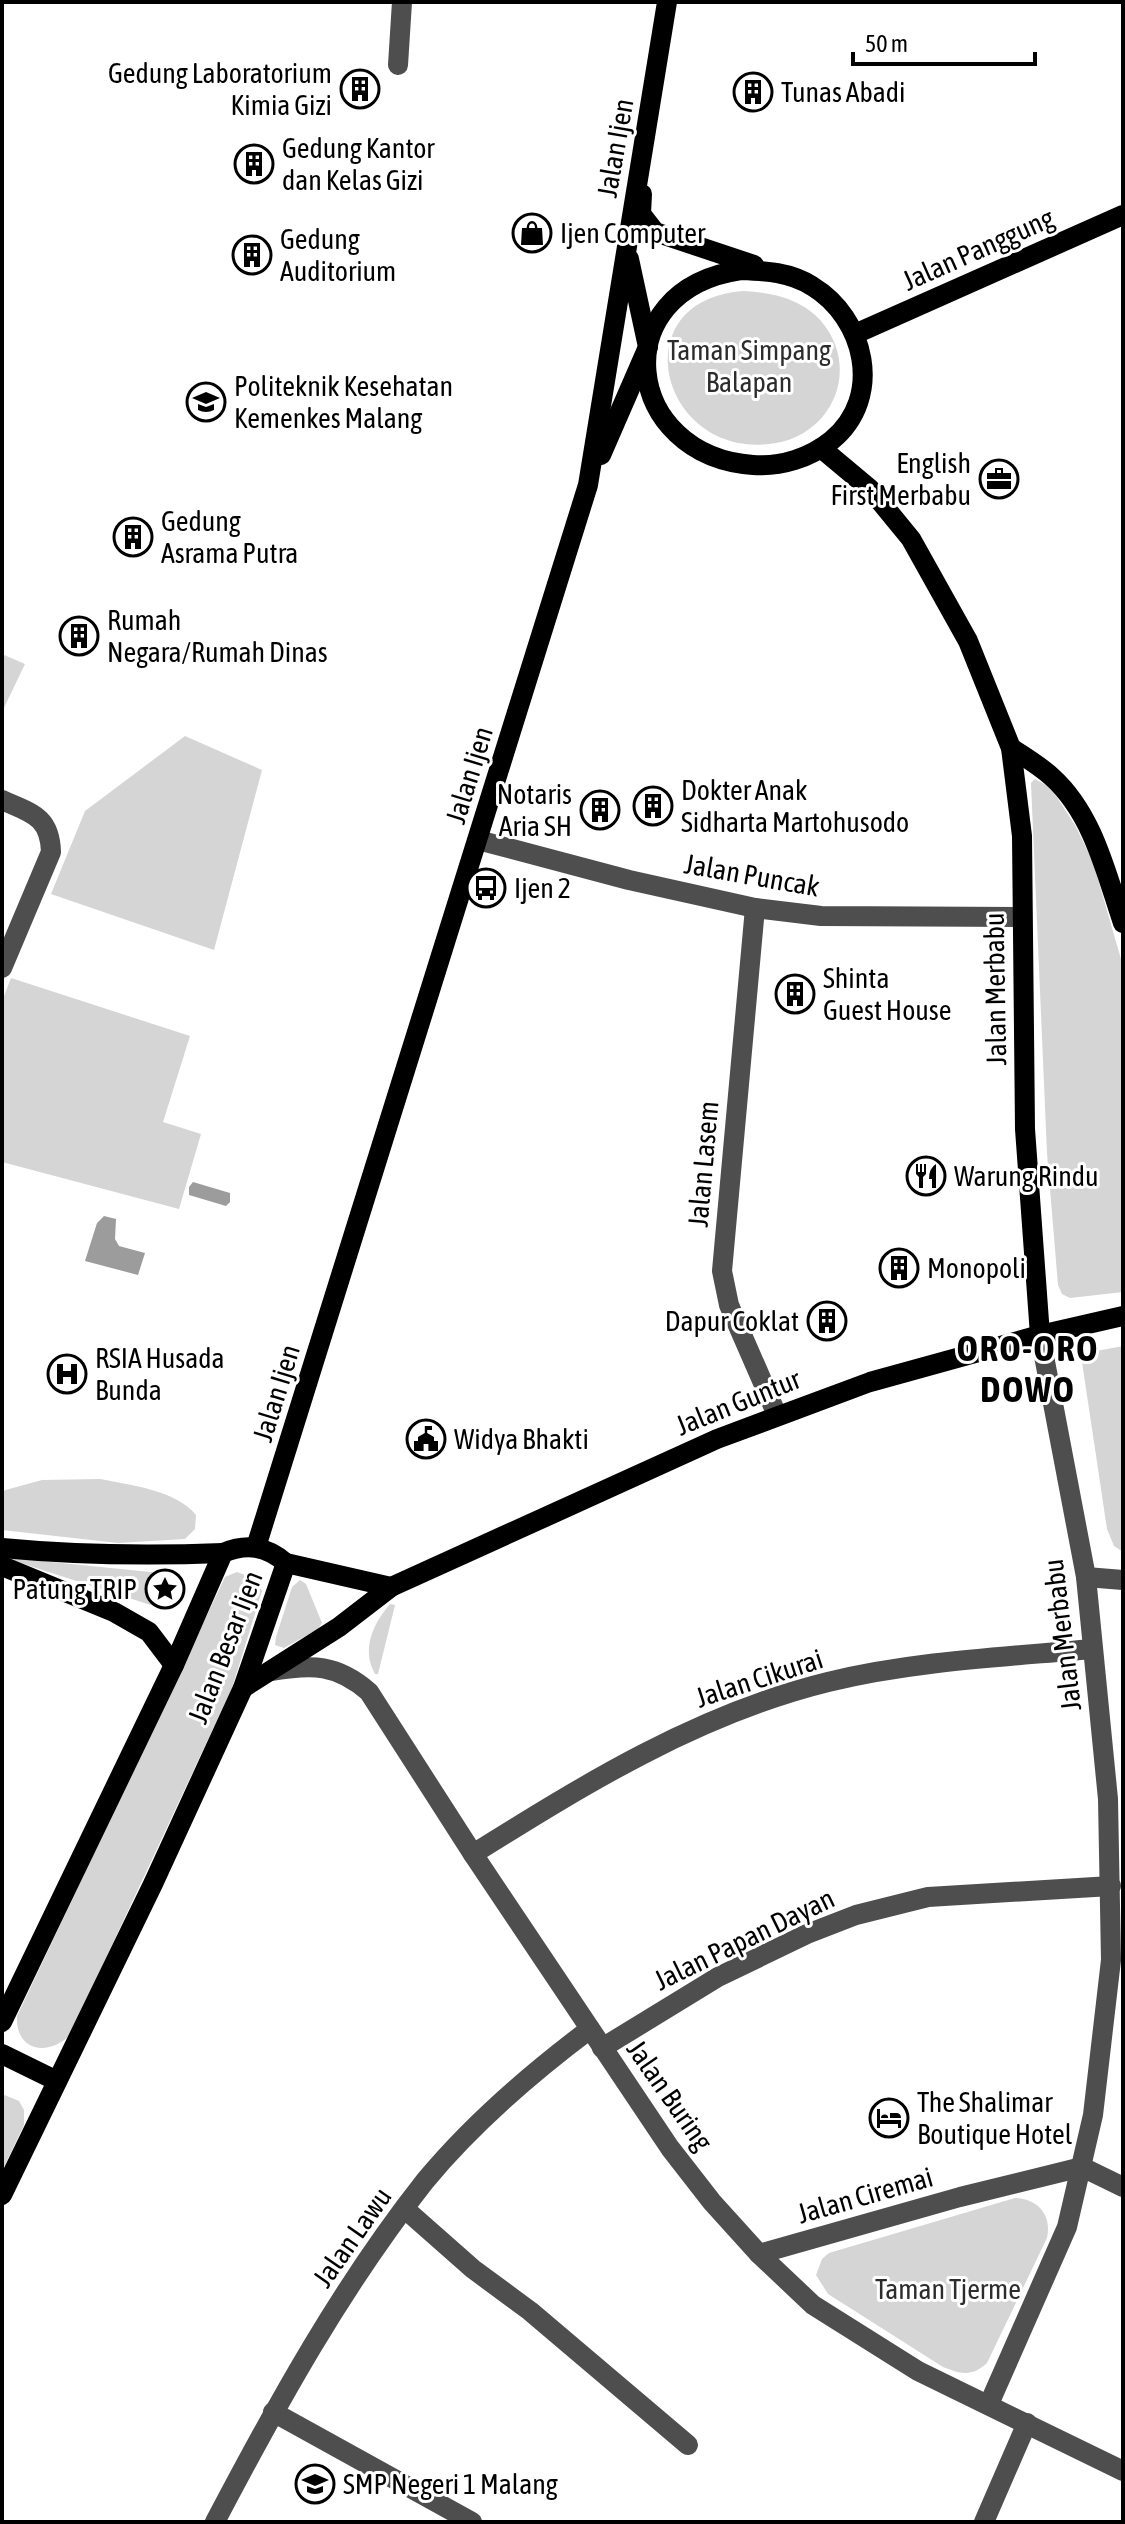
<svg xmlns="http://www.w3.org/2000/svg" width="1125" height="2524" font-family="'Asap Condensed',sans-serif">
<style>
.green{fill:#d5d5d5}
.water{fill:#9c9c9c}
.lines{fill:none;stroke-linecap:round;stroke-linejoin:round}
.minor{stroke:#4e4e4e;stroke-width:20}
.major{stroke:#000;stroke-width:20}
.labels{text-anchor:middle;stroke-width:6;stroke-linejoin:round;paint-order:stroke}
.poi-label{font-size:28px;fill:#000;stroke:#fff;text-anchor:start}
.street-label{font-size:28px;fill:#000;stroke:#fff}
.park-label{font-size:28px;fill:#2c2c2c;stroke:#fff}
.district-label{font-size:36px;font-weight:bold;letter-spacing:2px;fill:#000;stroke:#fff}
</style>
<rect width="100%" height="100%" fill="#fff"/>
<g class="green">
<path d="M 743,291 C 771,292 802,299 821,321 C 861,368 833,433 776,443 C 661,463 619,300 743,291 Z"/>
<polygon points="2,654 25,664 2,712"/>
<polygon points="185,736 262,770 214,950 51,894 85,811"/>
<polygon points="1035,779 1046,785 1056,796 1075,825 1093,862 1123,966 1123,1292 1070,1298 1062,1294 1058,1285 1047,1153 1031,783"/>
<polygon points="11,978 190,1036 163,1122 201,1134 179,1209 2,1162 2,1001"/>
<polygon points="1123,1346 1123,1552 1114,1546 1107,1529 1082,1362 1091,1352"/>
<path d="M 100,1479 C 130,1485 176,1490 196,1515 L 195,1529 L 185,1539 L 118,1543 L 2,1530 L 2,1491 L 42,1480 Z"/>
<polygon points="2,1557 170,1574 182,1580 185,1586 181,1601 173,1609 160,1608"/>
<path d="M 237,1572 L 256,1579 L 262,1591 L 232,1688 L 70,2035 C 48,2057 15,2051 17,2016 L 225,1577 Z"/>
<polygon points="300,1580 306,1584 322,1623 318,1629 284,1648 275,1645 276,1637 292,1587"/>
<path d="M 390,1604 L 395,1605 L 378,1674 L 375,1674 C 361,1649 373,1624 390,1604 Z"/>
<polygon points="2,2094 19,2101 24,2110 24,2125 2,2171"/>
<path d="M 1015,2198 C 1038,2199 1052,2215 1047,2238 L 987,2363 C 972,2377 960,2374 943,2367 L 828,2294 L 816,2275 L 822,2259 L 829,2253 Z"/>
</g>
<g class="water">
<polygon points="193,1182 230,1193 230,1202 226,1206 189,1195 189,1187"/>
<polygon points="104,1216 116,1219 115,1239 119,1246 145,1253 138,1275 85,1261 97,1223"/>
</g>
<g class="lines">
<g class="minor">
<polyline points="398,65 402,2"/>
<path d="M 2,800 C 31,813 50,816 51,852 L 2,968"/>
<polyline points="478,840 629,880 755,908 821,916 1022,917"/>
<polyline points="755,908 722,1271 729,1305 777,1415"/>
<polyline points="1086,1577 1123,1580"/>
<path d="M 272,1671 C 312,1664 337,1664 369,1692 L 473,1854 L 670,2148 L 712,2202 L 759,2254 L 813,2305 L 918,2371 L 1123,2471"/>
<path d="M 473,1854 C 585,1784 698,1714 828,1682 C 914,1661 1005,1657 1093,1649"/>
<polyline points="602,2048 718,1977 807,1934 856,1915 928,1897 1111,1886"/>
<polyline points="405,2209 473,2269 530,2311 688,2445"/>
<polyline points="759,2254 960,2197 1082,2167 1123,2187"/>
<polyline points="989,2404 1067,2227 1093,2115 1111,1960 1108,1799 1086,1577 1040,1335"/>
<polyline points="273,2412 472,2522"/>
<path d="M 215,2522 C 277,2404 342,2286 425,2181 C 473,2123 530,2074 590,2029"/>
<polyline points="984,2522 1027,2423"/>
</g>
<g class="major">
<polyline points="642,194 641,214 655,232 754,265"/>
<path d="M 741,270 C 766,271 790,272 812,286 C 865,318 884,397 832,440 C 810,458 781,467 753,465 C 623,456 603,290 741,270 Z"/>
<polyline points="855,334 1123,215"/>
<polyline points="821,448 870,489 911,539 968,641 1011,748 1022,836 1025,1129 1040,1335"/>
<polyline points="601,455 648,347 629,259"/>
<path d="M 1011,748 C 1025,757 1040,766 1052,777 C 1093,814 1106,873 1123,923"/>
<polyline points="256,1547 588,485 667,2"/>
<path d="M 2,1548 C 76,1555 148,1556 223,1553"/>
<polyline points="2,1566 114,1612 149,1632 174,1665"/>
<polyline points="243,1688 339,1627 391,1587 717,1439 870,1382 1040,1335 1123,1316"/>
<path d="M 2,2022 L 174,1665 L 223,1553 C 247,1543 266,1546 286,1563 L 391,1587"/>
<polyline points="2,2054 57,2081"/>
<polyline points="2,2195 153,1884 243,1688 286,1563"/>
</g>
</g>
<defs>
<symbol id="building-ring" viewBox="-11 -11 22 22"><circle r="9.5" fill="#fff" stroke="#000" stroke-width="1.5"/><path d="M-4-6H4V6H1V3H-1V6H-4ZM-2.5-4.3h1.7v1.8h-1.7ZM.8-4.3h1.7v1.8H.8ZM-2.5-1h1.7V.8h-1.7ZM.8-1h1.7V.8H.8Z" fill="#000"/></symbol>
<symbol id="shop-ring" viewBox="-11 -11 22 22"><circle r="9.5" fill="#fff" stroke="#000" stroke-width="1.5"/><path d="M-5-2.5h2.3a2.7 3.5 0 0 1 5.4 0H5L5.5 6h-11ZM-1.5-2.5h3a1.5 2.3 0 0 0-3 0Z" fill="#000"/></symbol>
<symbol id="university-ring" viewBox="-11 -11 22 22"><circle r="9.5" fill="#fff" stroke="#000" stroke-width="1.5"/><path d="M0-5L7-2L0 1L-7-2ZM-4 1L0 2.5L4 1V4Q0 6-4 4Z" fill="#000"/></symbol>
<symbol id="office-ring" viewBox="-11 -11 22 22"><circle r="9.5" fill="#fff" stroke="#000" stroke-width="1.5"/><path d="M-6-3h4V-5.5h4V-3h4V5H-6ZM-1-4.5V-3h2v-1.5ZM-6 0V1H6V0Z" fill="#000"/></symbol>
<symbol id="bus-ring" viewBox="-11 -11 22 22"><circle r="9.5" fill="#fff" stroke="#000" stroke-width="1.5"/><path d="M-5-6H5V4H4V6H2V4H-2V6H-4V4H-5ZM-3.5-4V0h7V-4ZM-3.5 1.2v1.5H-2V1.2ZM2 1.2v1.5H3.5V1.2Z" fill="#000"/></symbol>
<symbol id="restaurant-ring" viewBox="-11 -11 22 22"><circle r="9.5" fill="#fff" stroke="#000" stroke-width="1.5"/><path d="M-5-6h1v4h1v-4h1v4h1v-4h1v5L-1.5 .5V6h-2V.5L-5-1ZM5-6V6H3V1.5H1.5Q1.5-4 5-6Z" fill="#000"/></symbol>
<symbol id="hospital-ring" viewBox="-11 -11 22 22"><circle r="9.5" fill="#fff" stroke="#000" stroke-width="1.5"/><path d="M-5-5h3v3.5h4V-5h3V5h-3V1.5h-4V5h-3Z" fill="#000"/></symbol>
<symbol id="civic-ring" viewBox="-11 -11 22 22"><circle r="9.5" fill="#fff" stroke="#000" stroke-width="1.5"/><path d="M-.6-6.5H3V-4.5H.6V-3L4-1V1h2V6H-6V1h2V-1L-.6-3ZM-1.2 2.5V6h2.4V2.5Z" fill="#000"/></symbol>
<symbol id="sight-ring" viewBox="-11 -11 22 22"><circle r="9.5" fill="#fff" stroke="#000" stroke-width="1.5"/><path d="M0-6L1.8-2.2L6-1.7L2.9 1.2L3.7 5.4L0 3.3L-3.7 5.4L-2.9 1.2L-6-1.7L-1.8-2.2Z" fill="#000"/></symbol>
<symbol id="hotel-ring" viewBox="-11 -11 22 22"><circle r="9.5" fill="#fff" stroke="#000" stroke-width="1.5"/><path d="M-6-4.5h1.5V1H6V5H4.5V3h-9V5H-6ZM-4 0a1.8 1.8 0 1 1 3.6 0ZM.5 0V-2.5h3Q6-2.5 6 0Z" fill="#000"/></symbol>
<symbol id="school-ring" viewBox="-11 -11 22 22"><circle r="9.5" fill="#fff" stroke="#000" stroke-width="1.5"/><path d="M0-5L7-2L0 1L-7-2ZM-4 1L0 2.5L4 1V4Q0 6-4 4Z" fill="#000"/></symbol>
</defs>
<g fill-rule="evenodd">
<use href="#building-ring" x="338" y="67" width="44" height="44"/>
<use href="#building-ring" x="731" y="70" width="44" height="44"/>
<use href="#building-ring" x="232" y="142" width="44" height="44"/>
<use href="#shop-ring" x="510" y="211" width="44" height="44"/>
<use href="#building-ring" x="230" y="233" width="44" height="44"/>
<use href="#university-ring" x="184" y="380" width="44" height="44"/>
<use href="#office-ring" x="977" y="457" width="44" height="44"/>
<use href="#building-ring" x="111" y="515" width="44" height="44"/>
<use href="#building-ring" x="57" y="614" width="44" height="44"/>
<use href="#building-ring" x="631" y="784" width="44" height="44"/>
<use href="#building-ring" x="578" y="788" width="44" height="44"/>
<use href="#bus-ring" x="464" y="866" width="44" height="44"/>
<use href="#building-ring" x="773" y="972" width="44" height="44"/>
<use href="#restaurant-ring" x="904" y="1154" width="44" height="44"/>
<use href="#building-ring" x="877" y="1246" width="44" height="44"/>
<use href="#building-ring" x="805" y="1299" width="44" height="44"/>
<use href="#hospital-ring" x="45" y="1352" width="44" height="44"/>
<use href="#civic-ring" x="404" y="1417" width="44" height="44"/>
<use href="#sight-ring" x="143" y="1567" width="44" height="44"/>
<use href="#hotel-ring" x="867" y="2096" width="44" height="44"/>
<use href="#school-ring" x="293" y="2462" width="44" height="44"/>
</g>
<g class="labels">
<g class="poi-label">
<text x="332" y="83" text-anchor="end">Gedung Laboratorium<tspan x="332" dy="32">Kimia Gizi</tspan></text>
<text x="781" y="102">Tunas Abadi</text>
<text x="282" y="158">Gedung Kantor<tspan x="282" dy="32">dan Kelas Gizi</tspan></text>
<text x="560" y="243">Ijen Computer</text>
<text x="280" y="249">Gedung<tspan x="280" dy="32">Auditorium</tspan></text>
<text x="234" y="396">Politeknik Kesehatan<tspan x="234" dy="32">Kemenkes Malang</tspan></text>
<text x="971" y="473" text-anchor="end">English<tspan x="971" dy="32">First Merbabu</tspan></text>
<text x="161" y="531">Gedung<tspan x="161" dy="32">Asrama Putra</tspan></text>
<text x="107" y="630">Rumah<tspan x="107" dy="32">Negara/Rumah Dinas</tspan></text>
<text x="681" y="800">Dokter Anak<tspan x="681" dy="32">Sidharta Martohusodo</tspan></text>
<text x="572" y="804" text-anchor="end">Notaris<tspan x="572" dy="32">Aria SH</tspan></text>
<text x="514" y="898">Ijen 2</text>
<text x="823" y="988">Shinta<tspan x="823" dy="32">Guest House</tspan></text>
<text x="954" y="1186">Warung Rindu</text>
<text x="927" y="1278">Monopoli</text>
<text x="799" y="1331" text-anchor="end">Dapur Coklat</text>
<text x="95" y="1368">RSIA Husada<tspan x="95" dy="32">Bunda</tspan></text>
<text x="454" y="1449">Widya Bhakti</text>
<text x="137" y="1599" text-anchor="end">Patung TRIP</text>
<text x="917" y="2112">The Shalimar<tspan x="917" dy="32">Boutique Hotel</tspan></text>
<text x="343" y="2494">SMP Negeri 1 Malang</text>
</g>
<g class="street-label">
<text transform="translate(615 148) rotate(-80)" y="10">Jalan Ijen</text>
<text transform="translate(978 249) rotate(-24)" y="10">Jalan Panggung</text>
<text transform="translate(469 775) rotate(-73)" y="10">Jalan Ijen</text>
<text transform="translate(752 875) rotate(10)" y="10">Jalan Puncak</text>
<text transform="translate(995 989) rotate(-91)" y="10">Jalan Merbabu</text>
<text transform="translate(703 1164) rotate(-85)" y="10">Jalan Lasem</text>
<text transform="translate(276 1393) rotate(-73)" y="10">Jalan Ijen</text>
<text transform="translate(738 1402) rotate(-22)" y="10">Jalan Guntur</text>
<text transform="translate(1062 1635) rotate(-97)" y="10">Jalan Merbabu</text>
<text transform="translate(225 1647) rotate(-69)" y="10">Jalan Besar Ijen</text>
<text transform="translate(759 1678) rotate(-18)" y="10">Jalan Cikurai</text>
<text transform="translate(744 1939) rotate(-26)" y="10">Jalan Papan Dayan</text>
<text transform="translate(670 2095) rotate(55)" y="10">Jalan Buring</text>
<text transform="translate(865 2195) rotate(-16)" y="10">Jalan Ciremai</text>
<text transform="translate(352 2237) rotate(-55)" y="10">Jalan Lawu</text>
</g>
<g class="park-label">
<text x="749" y="360">Taman Simpang<tspan x="749" dy="32">Balapan</tspan></text>
<text x="948" y="2299">Taman Tjerme</text>
</g>
<g class="district-label">
<text x="1028" y="1361">ORO-ORO<tspan x="1028" dy="41">DOWO</tspan></text>
</g>
</g>
<rect width="1125" height="2524" fill="none" stroke="#000000" stroke-width="8"/>
<path d="M853 52v12h182v-12" fill="none" stroke="#000000" stroke-width="4"/>
<text x="865" y="52" font-size="24" fill="#000000" stroke="#ffffff" stroke-width="6" paint-order="stroke">50 m</text>
</svg>
